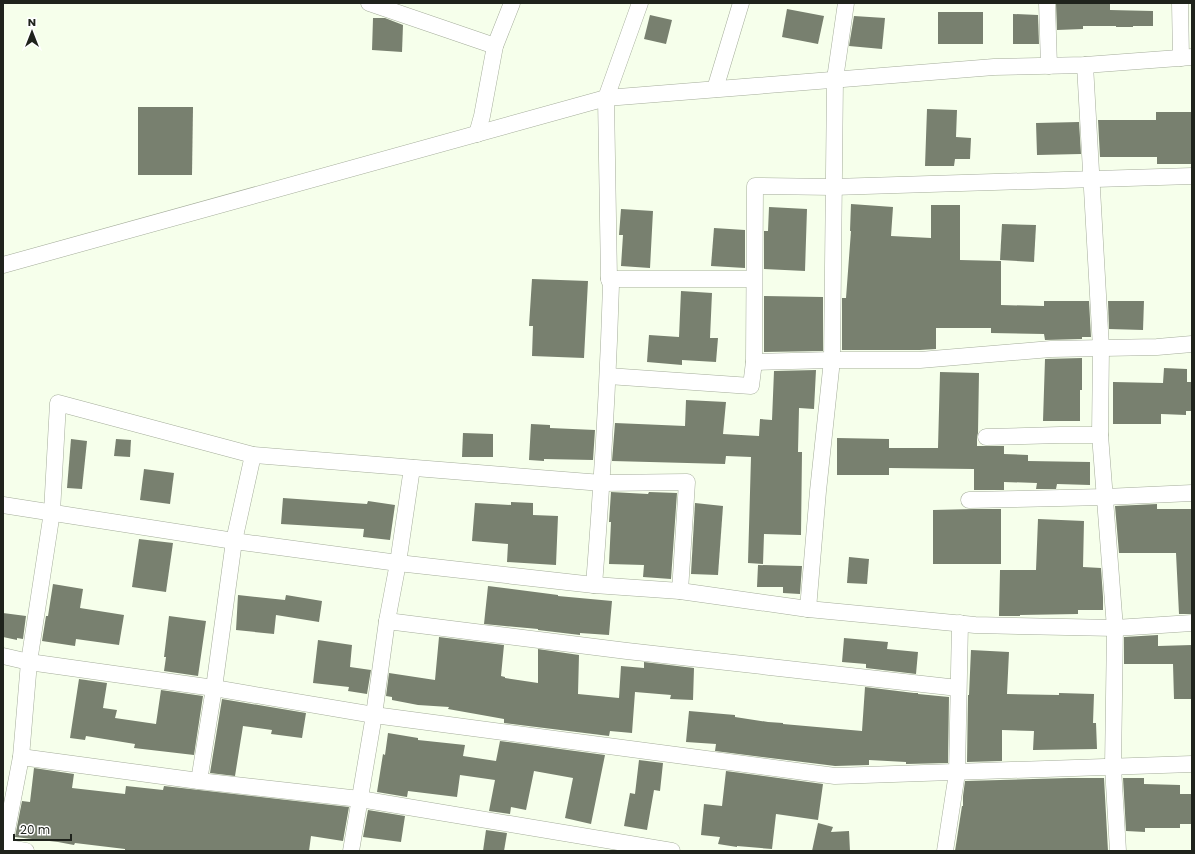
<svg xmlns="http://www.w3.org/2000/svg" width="1195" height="854" font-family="Poppins,sans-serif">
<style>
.building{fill:#78806f}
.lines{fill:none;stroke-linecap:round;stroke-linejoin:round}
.street-casing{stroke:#a5ad9b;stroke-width:17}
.street{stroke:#fff;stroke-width:16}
</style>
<rect width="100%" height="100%" fill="#f6ffeb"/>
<g class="building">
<polygon points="1056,3 1110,3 1110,10 1153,11 1153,26 1133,26 1133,27 1116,27 1116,26 1083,26 1083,29 1057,30"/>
<polygon points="787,9 824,16 818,44 782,37"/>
<rect x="938" y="12" width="45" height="32"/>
<polygon points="1013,14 1038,15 1039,44 1013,44"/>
<polygon points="650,15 672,20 666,44 644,39"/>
<polygon points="854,16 885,18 882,49 849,46"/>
<polygon points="373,18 385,18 403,25 402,52 372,50"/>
<polygon points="138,107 193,107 192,175 138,175"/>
<polygon points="927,109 957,110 956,137 971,138 970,159 955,159 954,166 925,166"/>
<polygon points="1156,112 1192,112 1192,164 1157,164 1157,157 1100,157 1098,120 1156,120"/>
<polygon points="1079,122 1081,154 1037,155 1036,123"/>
<polygon points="851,204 893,207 891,236 931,238 931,205 960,205 960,260 1001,261 1001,305 1044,306 1044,301 1089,301 1091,337 1082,337 1082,339 1045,340 1044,334 991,333 991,328 936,328 936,349 920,350 842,350 842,298 846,298 851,231 850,231"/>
<polygon points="769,207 807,209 805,271 764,269 764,231 768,231"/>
<polygon points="621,209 653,211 650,268 621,266 623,235 619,235"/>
<polygon points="1002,224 1036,225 1034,262 1000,260"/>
<polygon points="714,228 745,230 745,268 711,266"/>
<polygon points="532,279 588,281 584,358 532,356 533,326 529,326"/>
<polygon points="681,291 712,293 710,338 718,338 716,362 682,360 682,365 647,362 649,335 679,337"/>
<polygon points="764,296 823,297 823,351 764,352"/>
<polygon points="1108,301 1144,301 1143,330 1109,329"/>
<polygon points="1082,358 1082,390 1080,390 1080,421 1043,421 1045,359"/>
<polygon points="1164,368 1187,369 1187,382 1192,382 1192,411 1186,411 1186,415 1161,414 1161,424 1113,424 1113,382 1163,383"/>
<polygon points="816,370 814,409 799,408 798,452 802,452 801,535 764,534 763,564 748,563 751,457 726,456 725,464 612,461 615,423 685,426 686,400 726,402 723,434 759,436 760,419 772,420 774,371"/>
<polygon points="940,372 979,373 978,433 977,437 977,446 1004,446 1004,454 1028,455 1028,461 1090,462 1090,485 1057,484 1056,489 1036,489 1037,483 1004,482 1004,490 974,490 974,469 889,468 889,475 837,475 837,438 889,439 889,448 938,448"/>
<polygon points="531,424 550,425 550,428 595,430 593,460 544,459 544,461 529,460"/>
<polygon points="463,433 493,434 493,457 462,457"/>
<polygon points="71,439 87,441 82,489 67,488"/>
<polygon points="116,439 131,440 130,457 114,456"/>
<polygon points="144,469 174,473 170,504 140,500"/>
<polygon points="611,492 648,494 649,492 677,493 671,579 643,577 644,565 609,564 611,522 609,522"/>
<polygon points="283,498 367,504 368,501 395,505 390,540 363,537 364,529 281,524"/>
<polygon points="511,502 533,503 533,515 558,516 556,565 507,562 508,544 472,541 475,503 511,505"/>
<polygon points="695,503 723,506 718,575 691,574"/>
<polygon points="1157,504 1157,509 1192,509 1192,614 1179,614 1176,553 1119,553 1115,506"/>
<polygon points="974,509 1001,509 1001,564 933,564 933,510"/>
<polygon points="1038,519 1084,521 1083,567 1101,568 1103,597 1103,610 1078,610 1078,614 1020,615 1020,616 999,616 1000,570 1036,570"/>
<polygon points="139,539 173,543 166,592 132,587"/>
<polygon points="849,557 869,559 867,584 847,583"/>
<polygon points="758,565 802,566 800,594 783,593 783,587 757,587"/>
<polygon points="53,584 83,589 80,608 124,615 119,645 76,639 75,646 42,641 46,616 48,616"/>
<polygon points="488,586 558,595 558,596 612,601 609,635 580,633 580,635 538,630 538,629 484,624"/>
<polygon points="238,595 285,600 286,595 322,601 319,622 276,615 274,634 236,630"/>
<polygon points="3,613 26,616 23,639 17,638 17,640 3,637"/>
<polygon points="169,616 206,621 198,676 164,671 166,657 164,657"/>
<polygon points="1158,635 1158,646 1192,645 1192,699 1174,699 1173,664 1124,664 1124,637"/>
<polygon points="439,637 504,645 501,676 505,677 505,678 538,683 538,649 579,655 578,694 619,698 621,666 644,668 644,662 694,668 693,700 670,699 671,695 635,692 632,733 610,731 609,736 504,723 504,719 448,709 449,707 418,705 392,700 392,697 386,696 389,673 435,680"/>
<polygon points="844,638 888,642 887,649 918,652 916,674 866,668 866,664 842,662"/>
<polygon points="318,640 352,645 350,667 371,670 367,694 348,691 349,687 313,683"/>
<polygon points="971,650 1009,652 1007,694 1059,695 1059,693 1094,694 1093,723 1096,723 1097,749 1033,750 1034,731 1002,730 1002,761 967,762 968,695 969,695"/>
<polygon points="79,679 107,683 103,708 117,710 115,718 156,724 161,690 203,696 194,755 134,748 135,744 86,736 85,740 70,738"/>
<polygon points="865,687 914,693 918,693 918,694 949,697 948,763 906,764 906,762 869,760 869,765 835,766 715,751 716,744 686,742 689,711 735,715 735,717 768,722 783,723 783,724 862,731"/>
<polygon points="222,699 306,713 302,738 271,734 272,730 243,726 235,776 210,773"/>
<polygon points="388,733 418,738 418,740 465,745 463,756 496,761 500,741 605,755 591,824 565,818 573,778 534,771 526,810 511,807 510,814 489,811 495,780 460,775 457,797 408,791 407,797 377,792 383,754 385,755"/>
<polygon points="639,760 663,763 660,791 654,790 647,830 624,826 630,793 635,794"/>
<polygon points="34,768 74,774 72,788 125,794 126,786 163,790 164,786 349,807 343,841 311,836 309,851 125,851 125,849 75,843 74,845 58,842 15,837 22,801 30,802"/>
<polygon points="726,771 823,784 818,820 776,814 772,849 737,846 737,847 718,844 720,837 701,835 704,804 722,806"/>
<polygon points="1069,778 1104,778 1108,851 955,851 962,806 963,806 963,796 965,781"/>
<polygon points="1123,778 1144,778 1144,784 1180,785 1180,794 1192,794 1192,824 1180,824 1180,828 1145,828 1145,832 1126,831"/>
<polygon points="368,810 405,816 401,842 363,837"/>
<polygon points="818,823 833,827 831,832 849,831 850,851 812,851"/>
<polygon points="486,830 507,833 504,851 483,851"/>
</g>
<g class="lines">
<defs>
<g id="street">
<polyline points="369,3 495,46"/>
<polyline points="1047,3 1049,66"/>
<polyline points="1180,3 1181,58"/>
<polyline points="1085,65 1101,348 1100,435 1115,628 1113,767 1118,851"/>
<polyline points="715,89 741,3"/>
<polyline points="477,134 482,116 495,46 512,3"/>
<polyline points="3,265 606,98 994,67 1085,65 1192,57"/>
<polyline points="609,279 754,279"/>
<polyline points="754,362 832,360 920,360 1051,349 1157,347 1192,344"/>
<polyline points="608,376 751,386 754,362 755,186 833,187 1192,176"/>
<polyline points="986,437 1060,435 1100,435"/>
<polyline points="969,500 1105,497 1192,493"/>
<polyline points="3,505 234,541 398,563 594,585 680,591 808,609 975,625 1115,628 1192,623"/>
<path d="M 594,585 C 602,485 608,385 611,285 L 609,279 L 606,98 L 640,3"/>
<polyline points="808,609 818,491 832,360 835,79 846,3"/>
<polyline points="387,621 627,651 958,688"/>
<polyline points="3,656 29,662 214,688 374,715 835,776 1192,764"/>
<polyline points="21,757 199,781 360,799 672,851"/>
<polyline points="199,781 214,688 234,541 253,455"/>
<polyline points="3,847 26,851"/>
<polyline points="3,851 21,757 29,662 52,512 58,403 253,455 602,483 687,482 680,591"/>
<polyline points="351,851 374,715 387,621 398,563 412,468"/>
<polyline points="945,851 957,773 960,623"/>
</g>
</defs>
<use href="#street" class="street-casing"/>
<use href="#street" class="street"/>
</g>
<rect width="1195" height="854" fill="none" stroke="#1f231c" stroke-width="8"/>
<g transform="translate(32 32)" stroke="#ffffff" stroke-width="3" paint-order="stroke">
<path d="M0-3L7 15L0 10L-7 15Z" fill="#1f231c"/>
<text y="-6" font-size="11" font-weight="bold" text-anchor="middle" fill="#1f231c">N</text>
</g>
<path d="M14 834v6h57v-6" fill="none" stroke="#1f231c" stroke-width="2"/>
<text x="20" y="834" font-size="12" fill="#1f231c" stroke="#ffffff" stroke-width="3" paint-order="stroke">20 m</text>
</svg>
